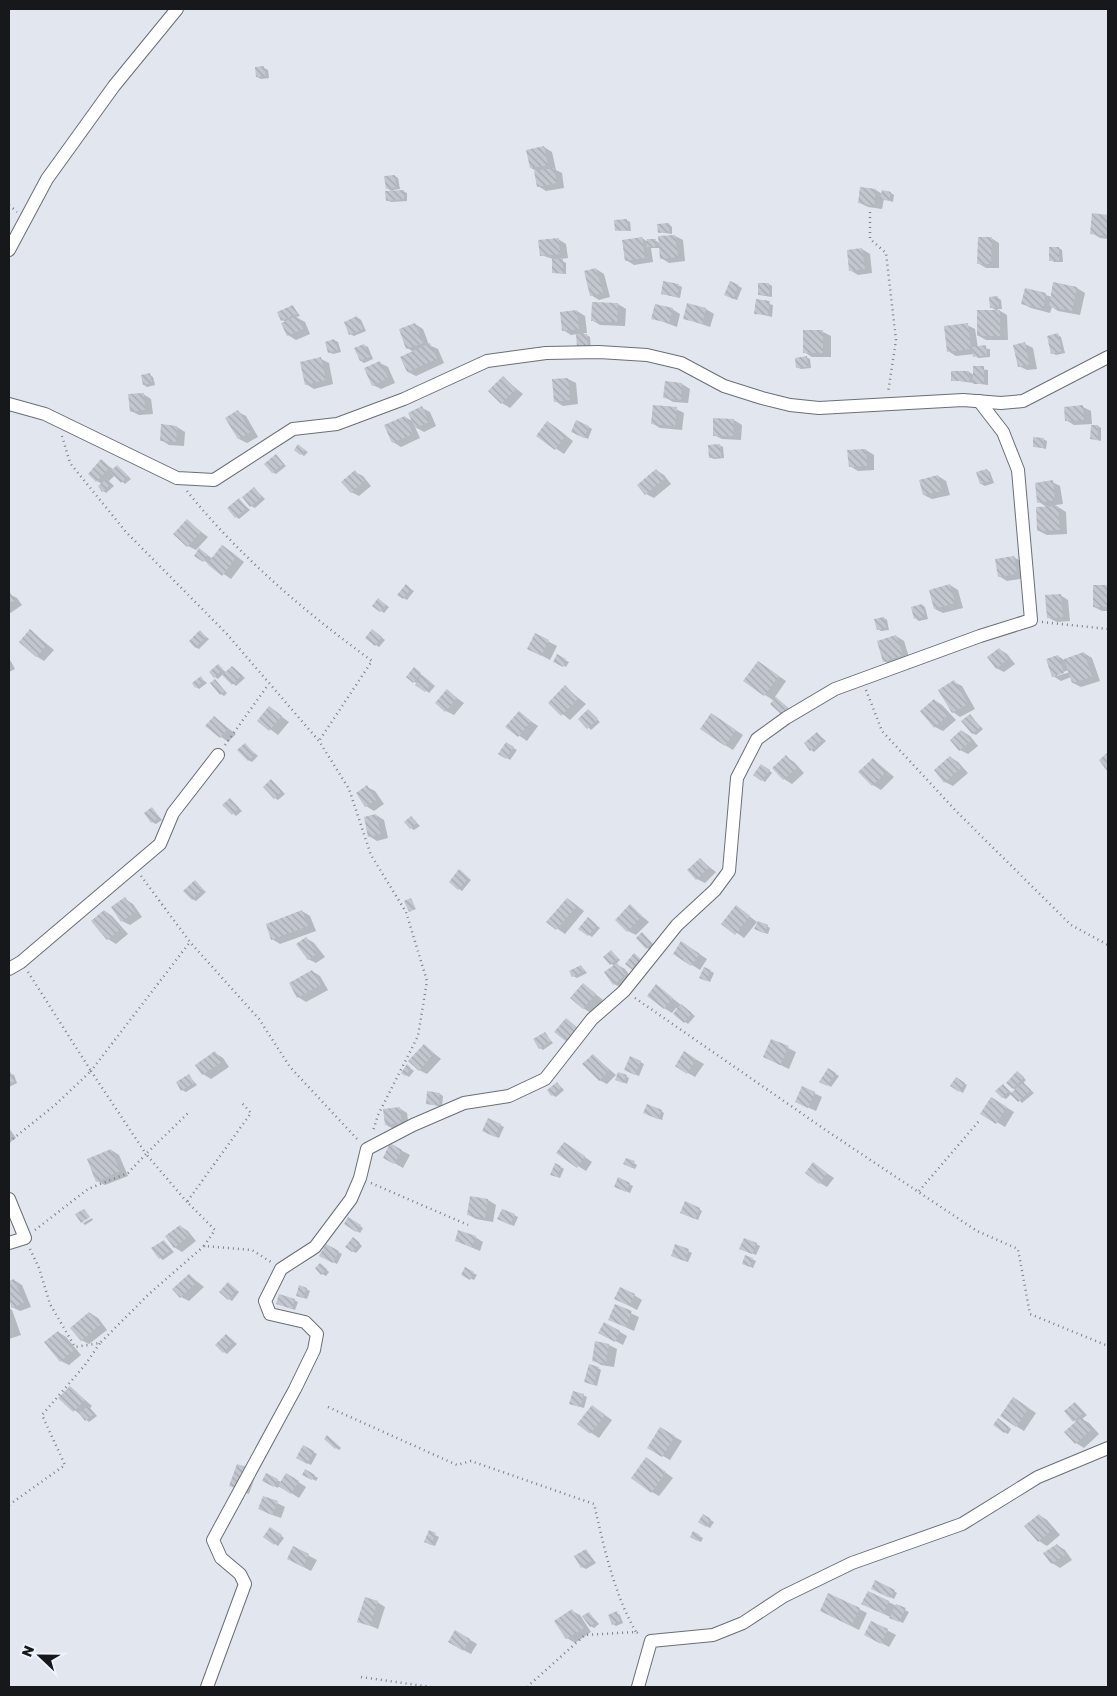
<svg xmlns="http://www.w3.org/2000/svg" width="1117" height="1696" font-family="'Golos Text',sans-serif">
<style>
.shadow{fill:#0003;fill-rule:evenodd}
.building{fill:url(#building-back-hatch)}
.lines{fill:none;stroke-linecap:round;stroke-linejoin:round}
.minor-casing{stroke:#6a6e76;stroke-width:14}
.path{stroke:#7e8187;stroke-width:2.5;stroke-dasharray:1 4;stroke-linecap:butt}
.minor{stroke:#fff;stroke-width:12}
</style>
<defs>
<pattern id="building-back-hatch" width="6" height="6" patternUnits="userSpaceOnUse" patternTransform="scale(1.25)"><rect width="6" height="6" fill="#c2c6cf"/><path d="M-1 5l2 2M0 0l6 6M5-1l2 2" fill="none" stroke="#a6a9b1"/></pattern>
</defs>
<rect width="100%" height="100%" fill="#e1e6ef"/>
<g class="shadow">
<polygon points="264,68 268,70 269,78 261,79 257,77"/>
<polygon points="544,147 552,152 556,170 562,173 564,188 546,191 538,186 538,172 531,168"/>
<polygon points="395,176 398,178 400,189 393,190 393,192 387,188"/>
<polygon points="862,189 876,190 882,194 883,191 891,193 894,195 893,202 884,199 882,209 868,207 860,203"/>
<polygon points="403,191 407,193 407,201 391,202 387,200"/>
<polygon points="1094,214 1108,216 1108,239 1100,238 1092,233"/>
<polygon points="626,220 630,222 631,231 616,230"/>
<polygon points="669,224 672,227 672,234 659,232"/>
<polygon points="675,236 683,240 685,261 669,263 661,258 660,248 651,248 653,262 634,265 626,260 642,238 648,242 655,240 659,243"/>
<polygon points="991,238 999,243 999,268 986,268 978,263"/>
<polygon points="558,239 566,244 568,258 559,259 566,263 566,274 553,273 553,259 541,255"/>
<polygon points="1059,248 1062,250 1063,262 1054,262 1051,260"/>
<polygon points="862,249 870,254 872,273 858,275 850,270"/>
<polygon points="596,269 604,274 610,297 599,300 591,295"/>
<polygon points="769,284 772,286 772,297 759,295"/>
<polygon points="678,285 682,287 680,298 662,294"/>
<polygon points="738,286 742,288 737,300 729,297"/>
<polygon points="1077,288 1085,293 1080,315 1058,311 1052,307 1050,313 1031,308 1023,304 1026,289 1052,297"/>
<polygon points="998,298 1001,300 1002,309 997,309 1007,315 1008,340 986,340 979,336 997,311 991,307"/>
<polygon points="757,301 773,305 772,317 756,313"/>
<polygon points="618,304 626,309 625,326 600,325 592,320"/>
<polygon points="293,306 300,316 296,317 305,322 310,334 296,340 288,335 286,322 282,320"/>
<polygon points="672,309 680,314 677,327 653,318"/>
<polygon points="706,309 714,314 710,327 684,318"/>
<polygon points="577,311 585,316 587,333 583,333 590,337 591,349 578,347 577,334 571,335 563,330"/>
<polygon points="357,317 361,320 366,331 354,336 350,334"/>
<polygon points="415,324 423,329 429,345 438,349 444,363 416,376 408,372 402,357 414,352 407,348"/>
<polygon points="967,325 975,329 978,348 990,349 990,357 978,358 974,354 956,356 948,351"/>
<polygon points="804,331 823,332 831,336 831,357 812,357 804,352"/>
<polygon points="1058,335 1061,337 1065,353 1056,355 1052,353"/>
<polygon points="334,340 338,342 341,352 333,354 329,352"/>
<polygon points="1025,344 1033,348 1037,369 1027,370 1019,366"/>
<polygon points="364,345 368,347 373,359 364,363 361,361"/>
<polygon points="806,357 810,359 811,368 801,369 797,367"/>
<polygon points="321,359 329,363 333,384 314,389 306,384"/>
<polygon points="380,363 388,367 395,383 381,389 373,385"/>
<polygon points="974,368 988,370 988,385 952,380 969,372 974,375"/>
<polygon points="150,375 153,377 155,385 147,387 144,385"/>
<polygon points="503,378 523,394 510,408 502,403"/>
<polygon points="568,379 576,383 578,404 563,406 555,401"/>
<polygon points="682,384 690,389 688,403 673,402 665,397"/>
<polygon points="143,394 151,399 153,414 139,415 131,411"/>
<polygon points="1083,407 1091,411 1092,424 1074,425 1066,420"/>
<polygon points="422,408 430,412 436,426 424,432 415,427 420,438 401,447 393,442 405,417 414,422"/>
<polygon points="676,409 684,413 682,430 660,428 652,423"/>
<polygon points="238,412 246,416 258,437 247,443 239,439 227,418"/>
<polygon points="734,420 742,425 741,440 722,439 714,435"/>
<polygon points="1098,426 1101,428 1101,441 1092,439"/>
<polygon points="177,427 185,432 184,446 169,445 161,440"/>
<polygon points="555,427 573,441 564,454 538,436"/>
<polygon points="589,427 592,429 588,439 576,434"/>
<polygon points="1043,439 1047,441 1046,449 1034,446"/>
<polygon points="719,445 723,447 724,458 714,459 710,457"/>
<polygon points="302,448 308,452 304,456 295,450"/>
<polygon points="866,450 874,455 874,470 858,471 850,466"/>
<polygon points="276,456 286,466 276,474 272,472"/>
<polygon points="102,461 114,470 121,469 131,479 125,484 115,475 109,481 114,486 106,493 103,491 102,484 97,481"/>
<polygon points="656,470 664,475 671,484 654,498 646,494"/>
<polygon points="987,470 990,472 994,483 985,486 981,484 978,473"/>
<polygon points="355,472 363,476 371,486 359,496 351,492"/>
<polygon points="938,476 946,481 950,495 932,499 924,495"/>
<polygon points="1052,482 1060,486 1063,504 1055,505 1066,512 1067,534 1047,535 1039,531 1048,508 1039,502"/>
<polygon points="254,488 265,499 255,508 251,506"/>
<polygon points="239,500 250,510 239,519 236,517"/>
<polygon points="187,521 208,537 196,550 188,546"/>
<polygon points="230,551 244,562 231,579 196,555 203,552 213,559"/>
<polygon points="1014,557 1022,562 1025,578 1007,581 999,576"/>
<polygon points="950,585 958,590 963,608 943,613 935,609"/>
<polygon points="1107,586 1108,611 1102,611 1094,607"/>
<polygon points="409,588 414,591 407,600 399,595"/>
<polygon points="9,594 17,598 22,605 9,614"/>
<polygon points="1060,595 1068,600 1070,621 1057,622 1049,618"/>
<polygon points="382,602 389,607 384,613 374,606"/>
<polygon points="922,605 925,607 928,619 919,621 916,619"/>
<polygon points="884,618 887,620 889,630 881,631 878,629"/>
<polygon points="31,631 54,650 44,661 36,656"/>
<polygon points="200,632 209,639 199,649 195,647"/>
<polygon points="376,633 385,640 379,647 376,645"/>
<polygon points="536,635 557,646 550,660 537,653"/>
<polygon points="896,636 904,641 910,660 892,666 884,661"/>
<polygon points="999,649 1007,654 1015,664 1004,672 996,668"/>
<path d="M 1084,653 L 1092,658 L 1100,681 L 1081,687 L 1073,683 L 1071,677 L 1061,681 L 1053,676 L 1058,656 L 1064,660 ZM 1069,670 L 1070,672 L 1057,676 L 1057,674 Z"/>
<polygon points="557,656 569,662 566,667 555,661"/>
<polygon points="9,658 15,669 9,672"/>
<polygon points="218,666 227,673 233,667 245,678 236,686 223,674 218,679 215,677"/>
<polygon points="766,667 786,681 775,697 791,710 786,716 774,701 745,681"/>
<polygon points="417,671 435,686 429,693 408,677"/>
<polygon points="201,678 207,683 199,689 196,687"/>
<polygon points="215,681 227,693 224,696 221,694"/>
<polygon points="954,682 962,686 975,709 960,717 953,712"/>
<polygon points="565,687 586,704 570,720 549,703"/>
<polygon points="447,691 464,703 454,715 446,711"/>
<polygon points="934,700 942,705 956,720 943,731 935,727"/>
<polygon points="270,708 289,722 278,735 259,721"/>
<polygon points="588,711 600,722 591,730 580,719"/>
<polygon points="519,713 538,726 527,741 507,727"/>
<polygon points="970,716 983,729 976,735 972,733"/>
<polygon points="214,718 236,734 228,742 207,726"/>
<polygon points="719,719 743,735 733,750 725,745"/>
<polygon points="962,731 970,736 978,746 968,754 960,750"/>
<polygon points="817,733 826,741 814,752 811,750"/>
<polygon points="506,744 517,750 510,760 500,753"/>
<polygon points="245,745 258,756 252,762 248,760"/>
<polygon points="786,757 794,762 804,773 792,784 784,779"/>
<polygon points="950,757 958,762 968,773 953,786 945,782"/>
<polygon points="873,759 894,777 881,790 873,785"/>
<polygon points="765,767 772,773 765,782 754,775"/>
<polygon points="274,783 285,794 278,800 275,798"/>
<polygon points="367,787 375,791 384,804 374,811 366,806"/>
<polygon points="233,802 242,811 236,816 224,805"/>
<polygon points="152,808 162,820 156,824 152,822"/>
<polygon points="376,815 384,820 388,838 377,841 369,836"/>
<polygon points="412,818 420,826 414,830 411,828"/>
<polygon points="700,860 716,872 705,883 697,879"/>
<polygon points="462,873 471,880 462,891 459,889"/>
<polygon points="195,882 206,892 196,901 192,899"/>
<polygon points="125,899 133,904 142,917 130,925 122,921"/>
<polygon points="568,899 584,911 565,934 548,922"/>
<polygon points="630,906 649,922 636,935 628,931"/>
<polygon points="736,906 757,922 744,938 723,923"/>
<polygon points="105,911 112,916 128,934 116,944 108,939 93,921"/>
<polygon points="302,911 310,916 316,931 280,944 272,939"/>
<polygon points="591,921 600,928 592,937 580,929"/>
<polygon points="767,926 770,928 768,934 759,931"/>
<polygon points="642,934 655,946 651,950 647,948"/>
<polygon points="306,938 314,943 325,957 316,963 308,959"/>
<polygon points="690,948 707,959 700,970 675,954"/>
<polygon points="614,954 620,960 616,964 625,969 633,980 622,988 614,984 615,966 611,964"/>
<polygon points="581,966 587,973 577,978 573,976"/>
<polygon points="312,971 320,976 328,990 306,1002 298,997"/>
<polygon points="710,971 714,973 710,982 704,979"/>
<polygon points="584,985 603,1000 591,1013 583,1008"/>
<polygon points="657,986 695,1016 688,1024 674,1014 678,1009 676,1008 672,1013 664,1008"/>
<polygon points="545,1034 553,1043 543,1050 540,1048"/>
<polygon points="424,1045 441,1059 427,1074 419,1070"/>
<polygon points="788,1048 796,1052 789,1069 764,1057"/>
<polygon points="215,1053 223,1058 229,1067 211,1079 203,1074"/>
<polygon points="685,1053 704,1064 695,1077 676,1066"/>
<polygon points="593,1055 616,1075 607,1084 599,1080"/>
<polygon points="631,1057 644,1064 639,1076 629,1072"/>
<polygon points="407,1066 414,1071 409,1077 402,1073"/>
<polygon points="829,1070 839,1076 831,1087 821,1081"/>
<polygon points="9,1073 14,1075 17,1083 9,1087"/>
<polygon points="1021,1075 1026,1080 1023,1083 1034,1093 1022,1103 1012,1093 1006,1099 1002,1097 1003,1085 1012,1093 1016,1090 1013,1088"/>
<polygon points="189,1076 197,1085 186,1092 182,1090"/>
<polygon points="626,1076 629,1078 627,1084 620,1081"/>
<polygon points="956,1079 967,1085 963,1093 952,1086"/>
<polygon points="557,1083 564,1090 556,1097 552,1095"/>
<polygon points="814,1093 822,1097 816,1111 805,1106"/>
<polygon points="440,1094 443,1096 442,1107 427,1103"/>
<polygon points="991,1098 1014,1112 1005,1127 982,1113"/>
<polygon points="399,1108 407,1113 409,1127 394,1129 386,1125"/>
<polygon points="661,1111 664,1113 662,1120 648,1115"/>
<polygon points="500,1125 504,1127 499,1138 487,1133"/>
<polygon points="9,1128 16,1138 9,1143"/>
<polygon points="391,1145 410,1155 403,1168 384,1157"/>
<polygon points="572,1148 592,1162 586,1171 558,1153"/>
<polygon points="111,1150 119,1155 128,1176 105,1185 97,1181"/>
<polygon points="634,1163 637,1165 635,1169 628,1166"/>
<polygon points="561,1167 564,1169 560,1178 555,1176"/>
<polygon points="821,1169 834,1178 827,1187 820,1183"/>
<polygon points="629,1184 633,1186 630,1193 619,1188"/>
<polygon points="471,1198 488,1200 496,1205 493,1222 476,1219 469,1215"/>
<polygon points="699,1209 702,1211 698,1220 685,1214"/>
<polygon points="514,1215 518,1217 514,1226 502,1221"/>
<polygon points="92,1218 93,1220 85,1225 83,1223"/>
<polygon points="349,1218 363,1228 360,1233 345,1224"/>
<polygon points="180,1226 188,1231 196,1241 182,1252 174,1247"/>
<polygon points="475,1237 483,1242 480,1251 456,1241"/>
<polygon points="164,1241 174,1252 163,1260 160,1258"/>
<polygon points="357,1241 362,1246 356,1253 352,1251"/>
<polygon points="756,1244 760,1246 756,1255 744,1250"/>
<polygon points="326,1246 342,1254 337,1264 321,1256"/>
<polygon points="688,1251 692,1253 688,1262 676,1258"/>
<polygon points="752,1259 756,1261 753,1268 747,1265"/>
<polygon points="320,1264 329,1272 326,1276 322,1274"/>
<polygon points="465,1269 477,1275 474,1280 463,1275"/>
<polygon points="189,1275 204,1287 189,1301 181,1297"/>
<polygon points="14,1280 22,1285 31,1307 20,1311 12,1307 9,1299 9,1282"/>
<polygon points="232,1286 239,1292 232,1301 229,1299"/>
<polygon points="306,1289 310,1291 307,1299 301,1297"/>
<polygon points="634,1295 642,1300 637,1310 624,1303"/>
<polygon points="294,1300 298,1302 295,1310 281,1305"/>
<polygon points="615,1306 639,1317 634,1331 610,1320"/>
<polygon points="9,1308 12,1310 21,1335 9,1339"/>
<polygon points="90,1313 98,1318 107,1330 89,1344 81,1340"/>
<polygon points="58,1332 66,1337 81,1355 69,1365 61,1361"/>
<polygon points="620,1332 627,1336 623,1345 608,1337"/>
<polygon points="226,1335 237,1344 227,1354 224,1352"/>
<polygon points="596,1342 609,1345 617,1349 614,1367 601,1365 593,1360"/>
<polygon points="598,1368 601,1370 597,1386 589,1383"/>
<polygon points="70,1387 92,1406 90,1408 97,1416 89,1422 60,1398"/>
<polygon points="583,1395 587,1397 584,1408 570,1404"/>
<polygon points="1021,1403 1036,1413 1024,1431 1016,1426"/>
<polygon points="1075,1403 1087,1415 1082,1419 1089,1423 1099,1434 1084,1448 1076,1443"/>
<polygon points="592,1406 612,1420 599,1438 578,1424"/>
<polygon points="1002,1422 1011,1429 1008,1434 1004,1432"/>
<polygon points="661,1429 682,1441 670,1460 649,1448"/>
<polygon points="331,1439 341,1448 339,1450 336,1448"/>
<polygon points="304,1447 317,1454 311,1465 297,1458"/>
<polygon points="654,1464 673,1478 659,1496 652,1492"/>
<polygon points="249,1469 256,1474 249,1494 238,1490"/>
<polygon points="306,1471 318,1478 316,1481 304,1474"/>
<polygon points="267,1475 281,1482 294,1479 306,1487 299,1498 279,1485 278,1488 264,1481"/>
<polygon points="277,1503 285,1507 281,1518 267,1513"/>
<polygon points="1039,1515 1047,1520 1060,1535 1047,1546 1039,1541 1026,1526"/>
<polygon points="703,1516 714,1522 710,1528 699,1522"/>
<polygon points="274,1530 284,1538 278,1546 265,1537"/>
<polygon points="429,1532 439,1537 435,1546 429,1544"/>
<polygon points="694,1533 703,1538 701,1542 691,1537"/>
<polygon points="1057,1545 1065,1550 1072,1560 1060,1568 1052,1563 1045,1553"/>
<polygon points="294,1548 317,1560 311,1571 296,1563"/>
<polygon points="586,1550 596,1563 586,1569 582,1567"/>
<polygon points="876,1590 894,1591 897,1593 894,1599"/>
<polygon points="868,1592 909,1612 903,1623 871,1608"/>
<polygon points="377,1602 385,1607 378,1629 359,1621"/>
<polygon points="859,1609 867,1613 859,1630 821,1611"/>
<polygon points="572,1611 580,1615 591,1632 575,1643 567,1638"/>
<polygon points="589,1613 599,1624 594,1628 590,1626"/>
<polygon points="616,1613 620,1615 623,1623 616,1626 613,1624"/>
<polygon points="872,1622 896,1635 889,1647 865,1634"/>
<polygon points="455,1631 477,1644 471,1654 449,1642"/>
</g>
<g class="building">
<polygon points="264,66 266,76 256,77 255,67"/>
<polygon points="544,146 548,165 530,168 526,150"/>
<polygon points="554,168 557,183 537,187 534,171"/>
<polygon points="395,175 396,187 386,189 384,176"/>
<polygon points="860,187 876,189 874,206 858,203"/>
<polygon points="404,190 404,199 386,201 385,191"/>
<polygon points="882,190 891,192 889,201 880,199"/>
<polygon points="1092,213 1108,215 1108,236 1090,234"/>
<polygon points="627,219 628,230 615,231 614,220"/>
<polygon points="669,223 669,232 658,233 657,224"/>
<polygon points="675,235 678,257 660,259 658,236"/>
<polygon points="642,237 645,258 625,261 622,240"/>
<polygon points="978,237 992,237 991,264 977,264"/>
<polygon points="559,238 560,254 540,256 538,240"/>
<polygon points="647,239 656,239 655,247 646,247"/>
<rect x="1049" y="247" width="10" height="14"/>
<polygon points="862,248 865,269 849,271 847,250"/>
<rect x="552" y="259" width="11" height="14"/>
<polygon points="596,268 603,293 590,296 584,271"/>
<polygon points="663,281 679,284 677,297 661,294"/>
<polygon points="730,281 739,285 733,299 724,295"/>
<polygon points="1053,282 1077,287 1072,311 1049,307"/>
<rect x="758" y="283" width="11" height="12"/>
<polygon points="1025,288 1046,293 1043,309 1021,304"/>
<polygon points="998,296 999,307 990,308 989,297"/>
<polygon points="756,299 770,301 768,315 754,314"/>
<polygon points="592,302 618,303 617,322 591,321"/>
<polygon points="687,303 706,308 702,324 683,319"/>
<polygon points="655,304 673,308 669,323 651,319"/>
<polygon points="293,305 297,314 281,321 277,312"/>
<polygon points="577,310 579,329 562,331 560,312"/>
<rect x="977" y="310" width="23" height="26"/>
<polygon points="297,316 303,329 287,336 281,323"/>
<polygon points="357,316 363,329 349,335 344,322"/>
<polygon points="415,323 423,343 406,349 399,329"/>
<polygon points="968,323 971,349 947,352 944,326"/>
<rect x="803" y="330" width="20" height="23"/>
<polygon points="1058,333 1062,351 1051,354 1047,336"/>
<polygon points="576,334 587,334 588,348 577,348"/>
<polygon points="334,339 338,350 328,353 325,342"/>
<polygon points="1025,342 1029,364 1018,367 1013,345"/>
<polygon points="430,343 437,359 407,372 400,357"/>
<polygon points="364,344 370,357 360,361 354,348"/>
<polygon points="986,345 987,355 973,357 972,347"/>
<polygon points="807,356 808,367 796,368 795,358"/>
<polygon points="321,357 326,380 305,385 300,362"/>
<polygon points="380,361 388,378 372,386 364,368"/>
<rect x="973" y="366" width="11" height="18"/>
<rect x="951" y="371" width="18" height="10"/>
<polygon points="150,373 152,383 143,385 141,375"/>
<polygon points="503,376 516,389 501,404 488,391"/>
<polygon points="568,378 570,400 554,402 552,379"/>
<polygon points="665,381 682,383 681,400 663,398"/>
<polygon points="144,393 145,410 130,412 128,394"/>
<polygon points="653,405 677,407 675,426 651,424"/>
<polygon points="1083,405 1084,420 1065,421 1064,407"/>
<polygon points="422,406 429,422 415,428 408,413"/>
<polygon points="238,410 251,432 238,439 225,418"/>
<polygon points="405,416 413,434 392,443 384,425"/>
<polygon points="713,418 734,419 733,436 713,436"/>
<polygon points="576,420 589,426 584,438 571,432"/>
<polygon points="547,421 566,435 555,450 536,436"/>
<polygon points="161,424 177,426 176,442 160,441"/>
<polygon points="1091,425 1098,425 1098,440 1090,439"/>
<polygon points="1033,437 1044,438 1043,448 1033,447"/>
<polygon points="298,444 305,450 300,455 294,450"/>
<polygon points="720,444 721,457 709,458 708,445"/>
<polygon points="866,449 867,466 849,467 847,450"/>
<polygon points="276,454 284,464 272,473 264,464"/>
<polygon points="101,459 110,467 96,482 88,474"/>
<polygon points="117,465 128,476 121,483 110,472"/>
<polygon points="656,469 664,479 645,495 637,485"/>
<polygon points="987,469 991,481 980,484 976,472"/>
<polygon points="355,470 364,481 351,493 341,482"/>
<polygon points="938,475 942,491 923,495 919,480"/>
<polygon points="106,479 111,484 102,492 98,486"/>
<polygon points="1053,480 1055,500 1037,503 1035,483"/>
<polygon points="254,487 262,497 250,507 242,497"/>
<polygon points="239,498 247,508 235,518 227,508"/>
<polygon points="1058,506 1060,530 1037,531 1036,507"/>
<polygon points="187,519 201,532 187,547 173,534"/>
<polygon points="222,545 237,556 222,576 207,564"/>
<polygon points="199,548 208,555 203,562 194,556"/>
<polygon points="1014,556 1017,574 998,577 995,559"/>
<polygon points="406,584 411,589 403,599 397,595"/>
<polygon points="950,584 955,603 934,609 929,590"/>
<rect x="1093" y="585" width="14" height="22"/>
<polygon points="9,591 15,600 9,604"/>
<polygon points="1061,594 1063,617 1047,618 1045,595"/>
<polygon points="378,598 386,605 380,612 372,606"/>
<polygon points="922,604 925,617 914,619 911,607"/>
<polygon points="884,617 886,628 877,630 874,619"/>
<polygon points="30,629 47,645 36,657 19,642"/>
<polygon points="372,629 382,637 375,646 365,638"/>
<polygon points="200,630 206,637 195,648 189,641"/>
<polygon points="535,633 549,640 541,656 527,649"/>
<polygon points="896,635 903,655 883,662 877,641"/>
<polygon points="999,648 1008,659 996,669 987,657"/>
<polygon points="1084,652 1092,677 1072,683 1064,659"/>
<polygon points="557,654 566,659 563,667 553,662"/>
<polygon points="1058,655 1064,673 1052,677 1046,659"/>
<polygon points="758,661 779,676 764,696 743,681"/>
<polygon points="218,664 223,669 214,678 209,672"/>
<polygon points="232,666 242,675 232,685 222,675"/>
<polygon points="414,667 421,673 413,683 406,677"/>
<polygon points="422,675 432,683 425,692 415,685"/>
<polygon points="201,676 204,681 195,688 192,683"/>
<polygon points="215,679 225,691 220,695 210,683"/>
<polygon points="954,680 968,704 952,713 938,690"/>
<polygon points="565,685 578,699 561,716 548,703"/>
<polygon points="447,689 457,698 445,712 435,703"/>
<polygon points="776,697 788,708 782,715 770,704"/>
<polygon points="934,699 948,715 934,728 920,711"/>
<polygon points="269,706 282,716 269,731 257,721"/>
<polygon points="588,709 598,719 587,729 578,719"/>
<polygon points="519,711 531,721 518,737 505,727"/>
<polygon points="711,713 736,730 725,746 700,729"/>
<polygon points="970,714 980,727 972,734 961,721"/>
<polygon points="214,716 228,728 220,738 205,726"/>
<polygon points="961,730 971,741 959,751 950,740"/>
<polygon points="817,732 823,739 810,751 804,743"/>
<polygon points="506,742 514,747 506,759 498,754"/>
<polygon points="245,743 255,754 248,761 237,750"/>
<polygon points="1108,752 1108,770 1107,771 1099,760"/>
<polygon points="786,755 797,768 783,780 772,768"/>
<polygon points="950,756 961,768 944,783 934,770"/>
<polygon points="873,758 886,772 872,786 858,772"/>
<polygon points="761,764 770,770 761,781 753,775"/>
<polygon points="271,779 282,791 274,799 263,787"/>
<polygon points="367,785 376,800 365,807 356,793"/>
<polygon points="230,798 239,808 232,815 222,805"/>
<polygon points="152,807 159,817 151,823 144,813"/>
<polygon points="376,814 381,834 368,837 364,817"/>
<polygon points="411,816 417,823 410,829 404,822"/>
<polygon points="700,858 709,867 696,880 687,870"/>
<polygon points="459,869 469,878 458,890 449,882"/>
<polygon points="195,880 203,889 192,900 183,891"/>
<polygon points="125,897 135,912 121,922 111,907"/>
<polygon points="411,898 416,909 409,912 404,901"/>
<polygon points="567,898 577,906 556,930 546,922"/>
<polygon points="630,904 642,916 627,932 615,920"/>
<polygon points="736,905 750,916 735,935 721,924"/>
<polygon points="104,910 121,929 107,940 91,921"/>
<polygon points="302,910 308,926 271,940 266,924"/>
<polygon points="588,917 597,925 588,936 578,929"/>
<polygon points="758,921 768,925 764,933 754,929"/>
<polygon points="642,932 652,943 646,949 636,938"/>
<polygon points="306,937 317,953 308,960 296,944"/>
<polygon points="681,941 700,954 691,966 673,954"/>
<polygon points="611,950 618,958 610,965 603,957"/>
<polygon points="634,953 644,962 635,972 625,964"/>
<polygon points="617,963 626,975 613,985 604,972"/>
<polygon points="581,965 584,971 572,977 569,971"/>
<polygon points="704,967 711,970 706,981 699,978"/>
<polygon points="312,970 321,985 297,998 289,983"/>
<polygon points="583,983 596,994 583,1009 570,998"/>
<polygon points="656,984 673,998 664,1009 647,996"/>
<polygon points="681,1004 692,1013 684,1023 673,1014"/>
<polygon points="566,1018 580,1030 569,1044 554,1032"/>
<polygon points="545,1032 551,1041 539,1049 533,1039"/>
<polygon points="771,1039 789,1046 780,1065 763,1057"/>
<polygon points="424,1044 434,1053 419,1071 408,1061"/>
<polygon points="215,1051 222,1062 202,1075 195,1065"/>
<polygon points="684,1051 696,1059 687,1074 675,1066"/>
<polygon points="593,1054 609,1070 599,1081 582,1064"/>
<polygon points="630,1056 641,1061 635,1075 624,1070"/>
<polygon points="407,1064 411,1068 405,1076 401,1073"/>
<polygon points="828,1068 836,1073 827,1086 819,1082"/>
<polygon points="9,1069 15,1081 9,1084"/>
<polygon points="1017,1071 1024,1077 1013,1089 1006,1083"/>
<polygon points="618,1072 627,1075 623,1083 615,1080"/>
<polygon points="189,1074 194,1083 181,1091 176,1082"/>
<polygon points="956,1077 965,1083 959,1092 950,1086"/>
<polygon points="557,1082 561,1088 551,1096 547,1090"/>
<polygon points="1023,1082 1031,1090 1018,1102 1010,1094"/>
<polygon points="1003,1084 1009,1091 1002,1098 995,1091"/>
<polygon points="802,1086 815,1092 808,1108 795,1102"/>
<polygon points="427,1091 440,1093 439,1106 426,1104"/>
<polygon points="991,1097 1007,1107 996,1124 980,1114"/>
<polygon points="647,1104 662,1110 658,1119 643,1113"/>
<polygon points="400,1107 402,1123 385,1125 383,1109"/>
<polygon points="488,1118 501,1124 495,1137 482,1131"/>
<polygon points="564,1142 585,1156 577,1168 556,1153"/>
<polygon points="390,1143 402,1150 394,1164 383,1158"/>
<polygon points="111,1149 120,1171 96,1182 87,1159"/>
<polygon points="626,1158 635,1161 632,1168 623,1164"/>
<polygon points="813,1162 827,1173 819,1184 805,1173"/>
<polygon points="555,1163 561,1166 557,1177 550,1175"/>
<polygon points="618,1177 630,1183 626,1192 614,1187"/>
<polygon points="470,1196 488,1199 485,1218 467,1215"/>
<polygon points="685,1201 700,1208 695,1219 680,1213"/>
<polygon points="84,1209 90,1217 81,1223 75,1214"/>
<polygon points="502,1209 515,1214 510,1225 497,1219"/>
<polygon points="348,1217 361,1225 356,1232 344,1224"/>
<polygon points="180,1225 189,1236 174,1248 165,1236"/>
<polygon points="458,1230 476,1236 472,1247 455,1241"/>
<polygon points="353,1237 360,1243 352,1252 345,1247"/>
<polygon points="744,1238 757,1243 752,1254 739,1249"/>
<polygon points="164,1240 171,1250 159,1259 151,1248"/>
<polygon points="326,1244 339,1251 333,1263 319,1256"/>
<polygon points="675,1244 689,1249 685,1261 671,1256"/>
<polygon points="745,1255 753,1258 750,1267 742,1264"/>
<polygon points="320,1263 327,1269 321,1275 315,1268"/>
<polygon points="465,1267 474,1272 470,1280 461,1275"/>
<polygon points="189,1274 197,1282 180,1298 172,1289"/>
<polygon points="14,1279 24,1303 11,1308 9,1281"/>
<polygon points="228,1282 237,1290 228,1300 219,1292"/>
<polygon points="299,1285 307,1288 303,1298 296,1296"/>
<polygon points="620,1287 635,1294 629,1306 614,1299"/>
<polygon points="279,1294 295,1299 292,1309 276,1304"/>
<polygon points="615,1304 632,1311 626,1327 608,1320"/>
<polygon points="89,1312 100,1325 81,1341 70,1328"/>
<polygon points="604,1322 620,1331 615,1342 598,1333"/>
<polygon points="58,1331 74,1350 60,1362 44,1342"/>
<polygon points="226,1334 234,1341 223,1353 215,1345"/>
<polygon points="595,1341 609,1344 606,1364 592,1361"/>
<polygon points="589,1364 599,1367 593,1385 584,1382"/>
<polygon points="70,1386 85,1400 73,1412 58,1398"/>
<polygon points="573,1391 584,1394 580,1407 569,1404"/>
<polygon points="1013,1397 1029,1408 1016,1427 1000,1416"/>
<polygon points="1075,1402 1084,1412 1073,1422 1064,1411"/>
<polygon points="592,1405 605,1415 590,1434 577,1424"/>
<polygon points="88,1406 94,1414 85,1421 79,1413"/>
<polygon points="1081,1417 1092,1429 1075,1444 1064,1432"/>
<polygon points="998,1418 1009,1427 1004,1433 993,1425"/>
<polygon points="660,1427 675,1436 662,1457 647,1448"/>
<polygon points="327,1435 338,1445 335,1449 324,1439"/>
<polygon points="303,1445 314,1451 307,1464 296,1458"/>
<polygon points="646,1457 666,1472 651,1493 631,1478"/>
<polygon points="237,1464 249,1468 241,1490 229,1486"/>
<polygon points="305,1469 315,1475 312,1480 302,1475"/>
<polygon points="266,1473 278,1479 274,1487 262,1481"/>
<polygon points="286,1473 299,1481 291,1494 278,1486"/>
<polygon points="263,1496 278,1501 272,1515 258,1509"/>
<polygon points="703,1514 711,1519 706,1527 698,1522"/>
<polygon points="1039,1514 1052,1530 1038,1542 1024,1526"/>
<polygon points="270,1527 282,1535 274,1545 263,1537"/>
<polygon points="429,1530 436,1533 431,1545 424,1542"/>
<polygon points="693,1531 700,1535 697,1541 690,1537"/>
<polygon points="1057,1544 1065,1555 1051,1564 1043,1553"/>
<polygon points="293,1546 309,1554 303,1567 287,1559"/>
<polygon points="586,1549 593,1560 581,1568 574,1556"/>
<polygon points="875,1580 895,1590 890,1598 871,1589"/>
<polygon points="868,1591 889,1601 883,1614 861,1604"/>
<polygon points="828,1593 860,1608 851,1626 820,1611"/>
<polygon points="365,1597 378,1601 370,1626 357,1622"/>
<polygon points="896,1604 906,1608 899,1622 889,1618"/>
<polygon points="572,1609 584,1628 566,1639 554,1621"/>
<polygon points="617,1611 620,1621 612,1625 608,1615"/>
<polygon points="589,1612 596,1622 590,1627 582,1616"/>
<polygon points="871,1621 888,1629 881,1644 864,1635"/>
<polygon points="455,1630 470,1639 463,1651 448,1642"/>
</g>
<g class="lines">
<defs>
<g id="minor">
<polyline points="9,250 47,179 114,86 177,9"/>
<polyline points="9,404 45,414 177,478 214,480 293,429 337,424 404,399 487,361 546,353 599,352 647,355 681,363 724,386 762,398 790,405 819,408 963,400 1001,403 1023,401 1108,357"/>
<polyline points="9,969 21,962 160,844 173,813 218,755"/>
<polyline points="9,1199 25,1238 9,1243"/>
<polyline points="207,1687 245,1584 240,1574 221,1558 213,1540 295,1389 314,1350 317,1334 305,1322 270,1314 265,1301 281,1269 315,1247 351,1199 360,1178 367,1149 413,1125 464,1103 509,1096 545,1079 592,1019 624,991 677,925 715,890 729,871 737,778 757,739 786,718 835,689 980,636 1031,620 1018,470 1003,432 979,401"/>
<polyline points="638,1687 651,1641 713,1635 743,1623 784,1596 852,1563 962,1524 1038,1477 1108,1448"/>
</g>
</defs>
<use href="#minor" class="minor-casing"/>
<g class="path">
<polyline points="9,205 17,212"/>
<polyline points="870,212 870,239 886,253 896,340 888,393"/>
<polyline points="62,436 70,463 126,532 226,633 319,741 349,789 371,855 406,912 427,981 418,1036 378,1115 373,1131"/>
<path d="M 187,491 C 239,556 305,612 372,661 L 319,741"/>
<polyline points="1042,622 1108,629"/>
<polyline points="866,690 882,731 956,811 1071,925 1108,945"/>
<polyline points="225,745 268,685"/>
<polyline points="141,876 190,942 259,1019 290,1067 358,1140"/>
<polyline points="635,998 830,1133 977,1231 1018,1249 1030,1314 1108,1346"/>
<polyline points="9,1142 55,1105 91,1071 28,972"/>
<polyline points="371,1183 468,1225"/>
<polyline points="919,1191 979,1121"/>
<polyline points="187,1202 146,1154 188,1113"/>
<polyline points="35,1230 88,1189 128,1173 146,1154 91,1071 190,942"/>
<polyline points="204,1246 215,1230 187,1202 251,1113 242,1103"/>
<polyline points="30,1249 39,1268 50,1304 75,1347 100,1343 149,1294 204,1246 252,1250 271,1262"/>
<path d="M 328,1407 L 457,1465 L 471,1461 L 594,1504 C 604,1547 614,1594 636,1632"/>
<polyline points="9,1505 65,1465 42,1415 85,1365 100,1343"/>
<polyline points="361,1677 431,1687"/>
<polyline points="527,1687 585,1635 636,1632 641,1635"/>
</g>
<use href="#minor" class="minor"/>
</g>
<rect width="1117" height="1696" fill="none" stroke="#17181b" stroke-width="20"/>
<g transform="translate(40 1656) rotate(292)" stroke="#eef3fc" stroke-width="4" paint-order="stroke">
<path d="M0-4L9 19L0 12L-9 19Z" fill="#17181b"/>
<text y="-8" font-size="14" font-weight="bold" text-anchor="middle" fill="#17181b">N</text>
</g>
</svg>
